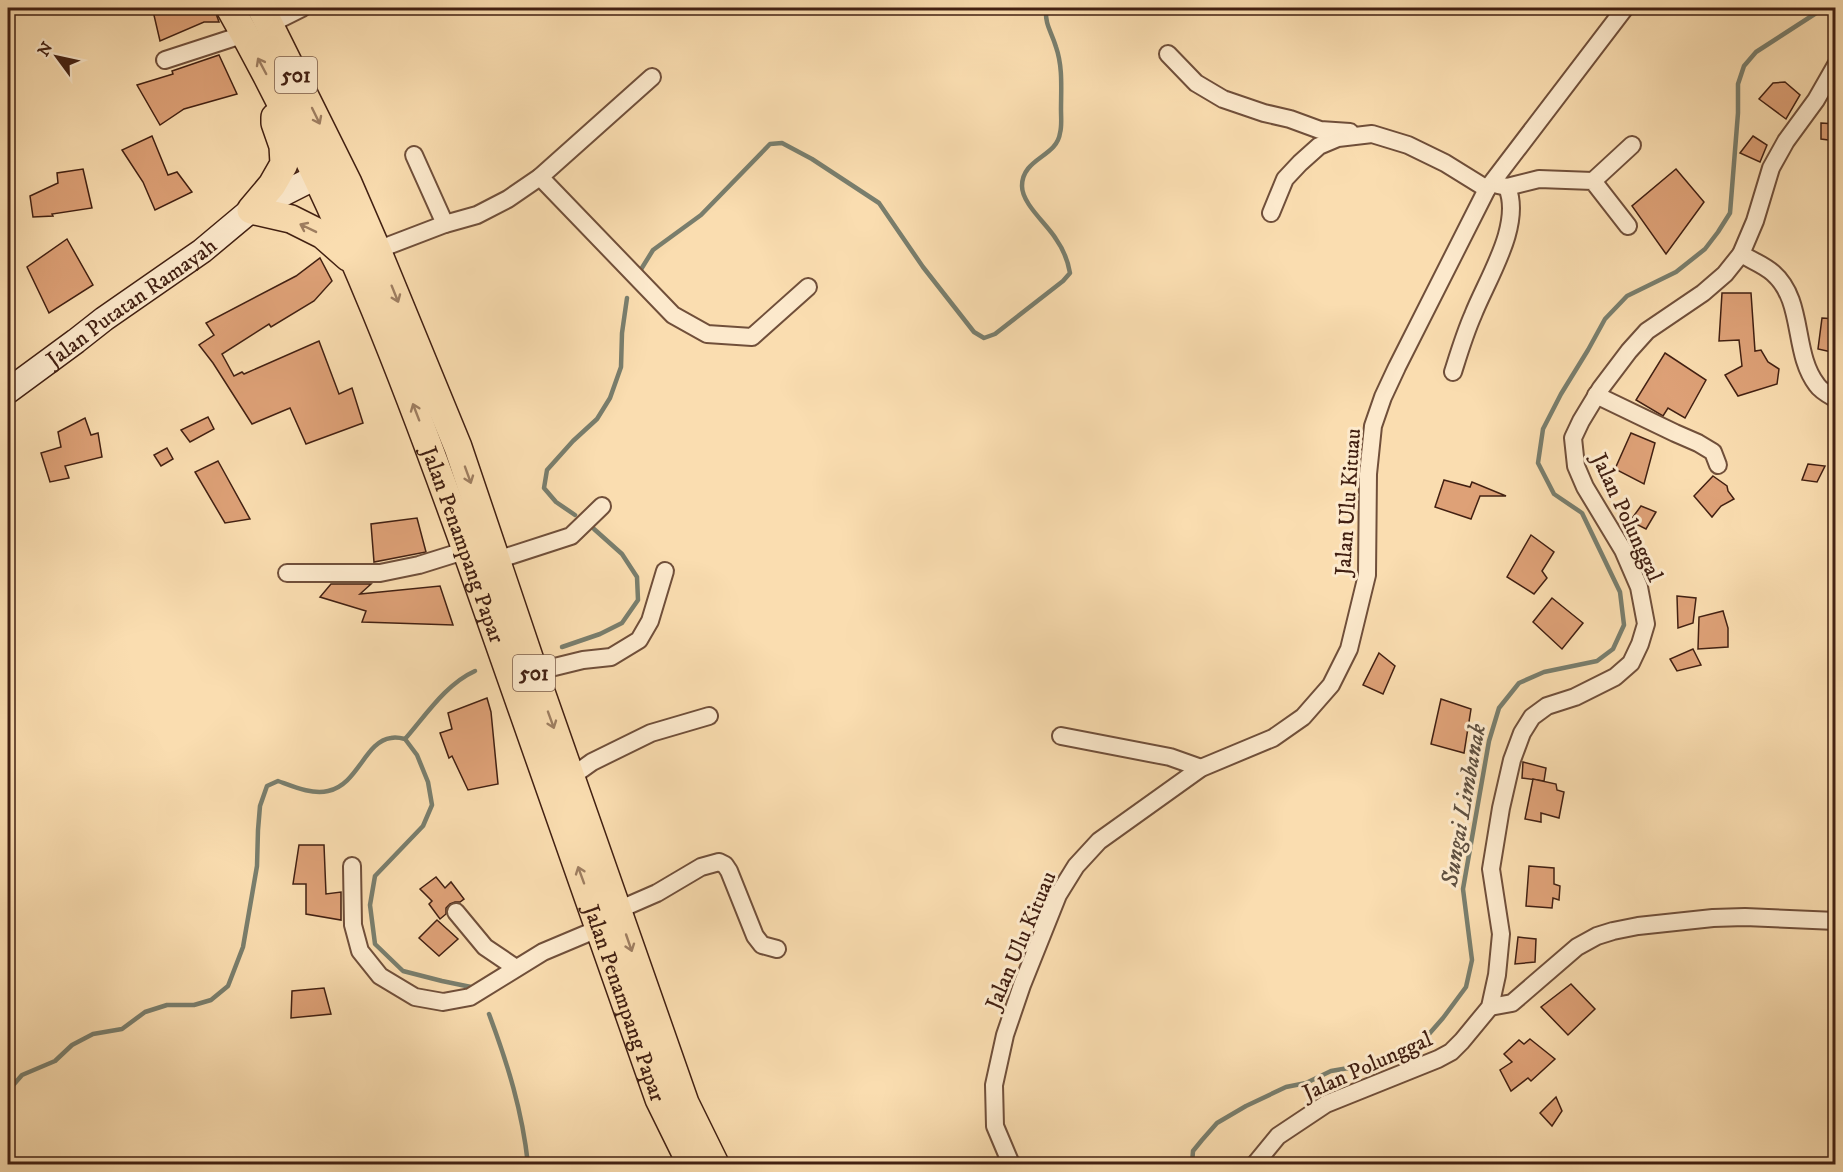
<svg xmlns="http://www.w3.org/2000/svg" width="1843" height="1172" font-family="'IM FELL DW Pica',serif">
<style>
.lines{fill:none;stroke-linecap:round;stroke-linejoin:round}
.stream{stroke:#797e6d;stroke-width:4.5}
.building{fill:#dea177;stroke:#422012;stroke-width:1.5}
.street-casing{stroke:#704f3a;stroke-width:20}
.secondary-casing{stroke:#422012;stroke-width:27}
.primary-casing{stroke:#422012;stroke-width:30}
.street{stroke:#fce9cc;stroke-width:16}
.secondary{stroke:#fce9cc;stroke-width:24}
.primary{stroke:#faddb0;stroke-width:27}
.oneway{stroke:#9e7e61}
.labels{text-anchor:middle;stroke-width:6;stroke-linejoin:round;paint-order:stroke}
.shield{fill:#fce9cc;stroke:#7a5c4a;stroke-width:1.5}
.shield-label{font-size:21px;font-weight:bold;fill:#422012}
.street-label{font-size:22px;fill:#422012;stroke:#fce9cc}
.water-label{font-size:24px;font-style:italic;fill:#5e4f3f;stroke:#fce9cc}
</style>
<rect width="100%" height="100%" fill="#faddb0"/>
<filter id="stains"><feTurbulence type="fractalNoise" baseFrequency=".00333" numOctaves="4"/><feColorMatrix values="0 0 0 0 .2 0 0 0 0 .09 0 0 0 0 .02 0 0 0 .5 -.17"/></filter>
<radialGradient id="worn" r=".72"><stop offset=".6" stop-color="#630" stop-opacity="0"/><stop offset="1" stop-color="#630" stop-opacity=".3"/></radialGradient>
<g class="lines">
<g class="stream">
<path d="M 640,271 L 653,250 L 701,215 L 770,144 L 782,143 L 812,159 L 879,203 L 923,267 L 974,332 L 984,338 L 995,334 L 1063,281 L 1070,273 C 1068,261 1063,249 1056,239 C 1047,224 1022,204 1022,186 C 1022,158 1057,157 1060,133 C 1062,126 1061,118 1061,110 C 1061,89 1063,67 1056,47 C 1051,30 1045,26 1046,8"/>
<polyline points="575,515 556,502 544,488 547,470 573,441 597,419 610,398 621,367 622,333 627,298"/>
<polyline points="562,647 600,634 622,623 638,600 637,577 622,554 594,529"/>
<path d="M 405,739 C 426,715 446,684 475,671"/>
<path d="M 489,1014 C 508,1065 522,1110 528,1164"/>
<path d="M 8,1091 L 22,1075 L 55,1061 L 72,1045 L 93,1034 L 122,1029 L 145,1012 L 167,1005 L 194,1005 L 211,1000 L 228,986 L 243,947 L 257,866 L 258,830 L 260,806 L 267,786 L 278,781 C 292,786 312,795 328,791 C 358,785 365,741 391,738 C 395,737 401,738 405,739 L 417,755 L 428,782 L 432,805 L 423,826 L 375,876 L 370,905 L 375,944 L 403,971 L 442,981 L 471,987"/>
<polyline points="1192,1164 1193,1151 1202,1140 1217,1123 1246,1106 1286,1087 1306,1083 1331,1071 1366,1065 1391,1056 1422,1042 1443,1018 1466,987 1472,960 1463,889 1489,741 1499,708 1519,683 1544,672 1597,661 1613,649 1624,625 1620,592 1582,513 1554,494 1538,463 1543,429 1561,394 1588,350 1605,319 1627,296 1676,272 1705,249 1718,232 1730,213 1738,113 1738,84 1744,66 1756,52 1824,8"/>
</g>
</g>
<g class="building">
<polygon points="162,8 214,8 219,22 204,22 160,41 153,11"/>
<polygon points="219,55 237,94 184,109 160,125 137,85 173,74 172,71"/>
<polygon points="1785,82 1800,95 1786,119 1759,99 1773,83"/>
<polygon points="1821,123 1836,124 1836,141 1821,139"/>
<polygon points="152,136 168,175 177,172 192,192 155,210 143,182 122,150"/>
<polygon points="1753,136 1767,145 1760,162 1740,153"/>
<polygon points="83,169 92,208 52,214 53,216 33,217 30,196 58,183 57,173"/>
<polygon points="1676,169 1704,202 1666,254 1632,206"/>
<polygon points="67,239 93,285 49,313 27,267"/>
<polygon points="320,258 332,281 314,301 271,327 269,324 222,354 234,376 242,372 244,374 319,341 339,394 352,388 363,423 306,444 290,408 252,424 213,363 199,345 214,335 206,323 296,276"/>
<polygon points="1722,293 1751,293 1755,351 1761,350 1768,362 1779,369 1777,384 1738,396 1725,375 1742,366 1739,340 1719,341"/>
<polygon points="1822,318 1836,319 1836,353 1818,349"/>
<polygon points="1665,353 1706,380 1685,418 1668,408 1663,416 1636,400"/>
<polygon points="208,417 214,429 190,442 181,430"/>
<polygon points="85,418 91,435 98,433 102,457 65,466 69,478 50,482 41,453 61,447 58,432"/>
<polygon points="1631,433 1655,443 1644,484 1615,469"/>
<polygon points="167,448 173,459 161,466 154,455"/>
<polygon points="218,461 250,519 225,523 195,472"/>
<polygon points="1808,464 1825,466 1817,482 1802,480"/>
<polygon points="1713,476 1727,486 1728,491 1734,499 1721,506 1712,517 1694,496"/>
<polygon points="1444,480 1470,487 1472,482 1506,496 1480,496 1471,519 1435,507"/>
<polygon points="1641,506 1656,512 1646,529 1630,521"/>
<polygon points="417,518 426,552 374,562 371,524"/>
<polygon points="1531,535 1554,552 1542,571 1547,578 1534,594 1507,577"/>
<polygon points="331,584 371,584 360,594 440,586 453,625 362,622 366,611 320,597"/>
<polygon points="1677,596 1696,598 1693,623 1678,628"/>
<polygon points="1552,598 1583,623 1562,649 1533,622"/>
<polygon points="1723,611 1728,628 1728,647 1698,649 1699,617"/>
<polygon points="1693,649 1701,665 1677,671 1670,659"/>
<polygon points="1379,653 1395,666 1383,694 1363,685"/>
<polygon points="487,698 491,712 498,784 468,790 452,756 449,758 440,733 452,729 448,713"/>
<polygon points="1441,699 1471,709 1464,753 1431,744"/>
<polygon points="1523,762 1546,768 1544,781 1522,778"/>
<polygon points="1533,779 1556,784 1557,790 1564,792 1559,818 1541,813 1541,822 1525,819"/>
<polygon points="299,845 324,845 326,894 341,892 341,920 306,914 306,884 293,884"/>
<polygon points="1529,866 1554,868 1554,884 1560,886 1559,900 1553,898 1552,908 1526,906"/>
<polygon points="436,877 445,888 451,882 464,899 460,902 455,902 450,904 446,908 446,914 440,919 429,904 432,901 420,889"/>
<polygon points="437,920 458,939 439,956 419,938"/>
<polygon points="1518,937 1536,939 1535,962 1515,964"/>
<polygon points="1571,984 1595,1009 1568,1035 1541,1007"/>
<polygon points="324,988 331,1014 291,1018 292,991"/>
<polygon points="1530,1039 1555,1059 1531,1081 1528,1078 1511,1091 1500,1070 1512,1062 1504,1054 1519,1040 1524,1044"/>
<polygon points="1556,1097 1562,1111 1552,1126 1540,1113"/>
</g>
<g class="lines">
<defs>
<g id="street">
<polyline points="270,24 302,8"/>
<polyline points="1168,54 1196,83 1223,99 1264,113 1290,119 1320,130 1350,132"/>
<polyline points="165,60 245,34"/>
<polyline points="414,155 445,224"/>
<polyline points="540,177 673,315 707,334 752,337 808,287"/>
<polyline points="1593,181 1632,145"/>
<polyline points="1498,185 1507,187 1539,179 1593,181 1628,226"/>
<polyline points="1271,213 1285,179 1300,163 1319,146 1338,138 1372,134 1408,145 1445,163 1487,189"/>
<polyline points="377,250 445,224 477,215 508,199 540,177 652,77"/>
<path d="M 1741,254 C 1751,260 1764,265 1773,273 C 1805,301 1792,353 1817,385 C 1821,391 1829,395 1836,399"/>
<path d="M 1453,372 C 1459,353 1465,333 1473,315 C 1487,279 1523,225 1507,187"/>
<polyline points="1596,395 1675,433 1698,443 1713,452 1718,465"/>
<polyline points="497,560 571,536 602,506"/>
<polyline points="287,573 380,573 419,565 467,550"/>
<polyline points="534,672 583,660 611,657 639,640 650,621 665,571"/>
<polyline points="1061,736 1170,757 1201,768"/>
<polyline points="571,777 592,762 651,733 709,716"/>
<polyline points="352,866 353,925 360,951 380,976 415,997 443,1002 470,997 543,952 600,928"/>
<polyline points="618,910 657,893 701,867 719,862 725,865 729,871 755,936 762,945 777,949"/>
<polyline points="456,912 485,947 516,968"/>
<polyline points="1490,1007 1512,1003 1577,947 1597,936 1613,931 1638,926 1713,918 1745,917 1836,921"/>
<polyline points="1011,1164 995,1126 994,1085 1005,1035 1022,985 1058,895 1076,866 1099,841 1201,768 1273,738 1303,717 1331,685 1349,649 1367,575 1368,474 1373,426 1383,397 1397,367 1487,189 1625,8"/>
<polyline points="1255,1164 1278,1136 1326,1104 1438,1059 1451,1052 1462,1041 1490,1007 1497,975 1501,934 1491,869 1501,808 1512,760 1522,733 1532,717 1547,706 1575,697 1615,677 1631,663 1640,644 1646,624 1639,587 1623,550 1585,487 1576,466 1573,438 1581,421 1601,388 1629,351 1647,331 1703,293 1725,274 1741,254 1755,221 1771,168 1786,141 1816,100 1836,65"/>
</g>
<g id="secondary">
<path id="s1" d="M 8,391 L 76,341 L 104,319 L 202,251 L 251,210 L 316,177 L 336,176"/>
</g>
<g id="primary">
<path id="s2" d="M 230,8 C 341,203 419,414 493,626 C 549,784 604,942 659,1099 L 691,1164"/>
<polyline points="261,8 348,183 377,250 458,447 534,672 685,1103 715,1164"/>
<polyline points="275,117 275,123 283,146 284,164 272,185 251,210 291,219 323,235 348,257"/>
</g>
</defs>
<use href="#street" class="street-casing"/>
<use href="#secondary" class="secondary-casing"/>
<use href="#primary" class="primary-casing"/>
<use href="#street" class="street"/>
<use href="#secondary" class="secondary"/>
<use href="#primary" class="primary"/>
</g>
<defs><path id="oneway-shaft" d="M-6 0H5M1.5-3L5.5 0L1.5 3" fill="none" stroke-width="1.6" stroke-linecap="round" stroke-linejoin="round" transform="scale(1.5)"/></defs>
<g class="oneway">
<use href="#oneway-shaft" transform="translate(262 66) rotate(-118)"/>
<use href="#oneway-shaft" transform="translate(316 116) rotate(64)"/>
<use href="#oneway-shaft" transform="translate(308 228) rotate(-154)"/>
<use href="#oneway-shaft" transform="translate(395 294) rotate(68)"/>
<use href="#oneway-shaft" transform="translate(416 412) rotate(-111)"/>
<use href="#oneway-shaft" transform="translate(468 475) rotate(70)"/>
<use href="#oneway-shaft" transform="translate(551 720) rotate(70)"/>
<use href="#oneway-shaft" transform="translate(581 875) rotate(-110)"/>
<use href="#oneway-shaft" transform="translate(629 943) rotate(71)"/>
</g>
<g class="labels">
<g class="shield">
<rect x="275" y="57" width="42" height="36" rx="4.5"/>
<rect x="513" y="655" width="42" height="36" rx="4.5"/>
</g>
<g class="shield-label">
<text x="296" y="82">501</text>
<text x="534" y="680">501</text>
</g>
<g class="street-label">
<text dy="8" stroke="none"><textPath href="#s1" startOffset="152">Jalan Putatan Ramayah</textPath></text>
<text transform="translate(1347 502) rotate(-86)" y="8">Jalan Ulu Kituau</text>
<text transform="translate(1628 517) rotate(65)" y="8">Jalan Polunggal</text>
<text dy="8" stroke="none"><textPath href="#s2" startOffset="586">Jalan Penampang Papar</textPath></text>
<text transform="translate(1020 940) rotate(-67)" y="8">Jalan Ulu Kituau</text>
<text dy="8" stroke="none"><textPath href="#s2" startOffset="1072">Jalan Penampang Papar</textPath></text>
<text transform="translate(1367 1065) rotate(-24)" y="8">Jalan Polunggal</text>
</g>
<g class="water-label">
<text transform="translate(1463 805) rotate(-80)" y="8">Sungai Limbanak</text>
</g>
</g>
<rect width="1843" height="1172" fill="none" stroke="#faddb0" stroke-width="30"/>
<rect x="9" y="9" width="1825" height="1154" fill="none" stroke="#422012" stroke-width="3"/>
<rect x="15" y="15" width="1813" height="1142" fill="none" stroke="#422012" stroke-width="1.5"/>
<g transform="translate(57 57) rotate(303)" stroke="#fce9cc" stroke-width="4.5" paint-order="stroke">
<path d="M0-4.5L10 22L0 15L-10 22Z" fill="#422012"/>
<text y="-9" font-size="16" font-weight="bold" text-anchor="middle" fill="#422012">N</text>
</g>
<rect width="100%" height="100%" filter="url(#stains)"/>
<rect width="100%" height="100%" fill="url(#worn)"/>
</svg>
